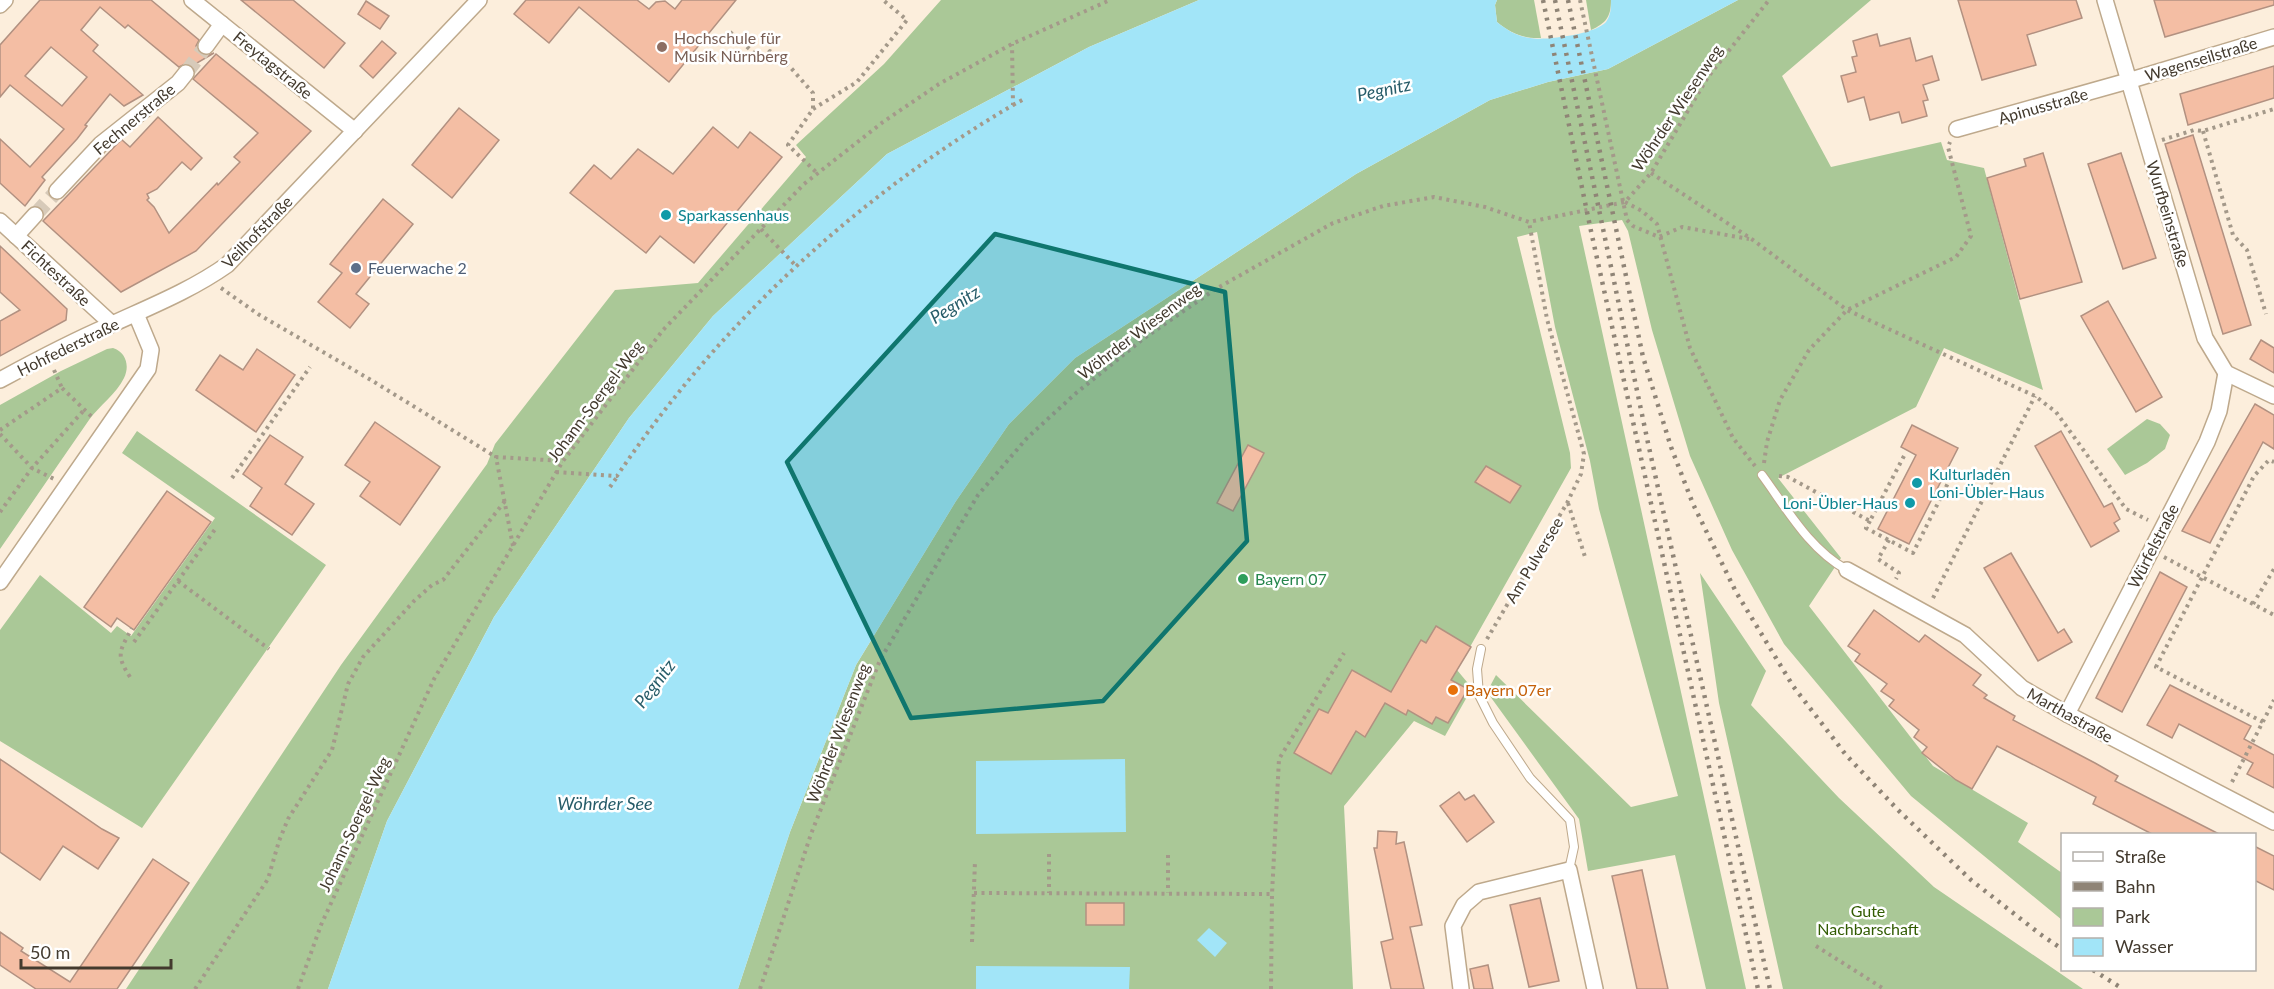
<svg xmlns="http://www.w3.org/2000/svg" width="2274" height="989" font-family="Lato,sans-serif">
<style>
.green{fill:#aac897}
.water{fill:#a2e5f8}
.building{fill:#f4bea4;stroke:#b29181;stroke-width:1.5;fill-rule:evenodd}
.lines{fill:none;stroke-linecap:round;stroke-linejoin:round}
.street-tunnel{stroke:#d7cab9;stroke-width:15;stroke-dasharray:15 8;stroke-linecap:butt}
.lane-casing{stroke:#bea98c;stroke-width:10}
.street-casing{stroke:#bea98c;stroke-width:18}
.path{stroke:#a4998a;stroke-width:4;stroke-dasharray:3 4.5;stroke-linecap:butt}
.lane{stroke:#fff;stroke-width:8}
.street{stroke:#fff;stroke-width:15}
.rail{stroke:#8f8476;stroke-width:4.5;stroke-dasharray:3 6;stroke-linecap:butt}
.path-bridge{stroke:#a4998a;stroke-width:4;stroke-dasharray:3 4.5;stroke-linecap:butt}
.marked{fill:#0f766e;fill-opacity:0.2;stroke:#0f766e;stroke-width:4.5;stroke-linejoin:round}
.education-dot{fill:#8d6e63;stroke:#fff;stroke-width:2}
.culture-dot{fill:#0f9aa8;stroke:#fff;stroke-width:2}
.service-dot{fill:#5c6f8a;stroke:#fff;stroke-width:2}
.leisure-dot{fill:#2e9e5b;stroke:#fff;stroke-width:2}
.food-dot{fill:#e8710a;stroke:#fff;stroke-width:2}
.labels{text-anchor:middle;stroke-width:5;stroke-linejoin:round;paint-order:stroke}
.education-label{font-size:16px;fill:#785e54;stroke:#fff;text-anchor:start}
.street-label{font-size:16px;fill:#433a2e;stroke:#fff}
.culture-label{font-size:16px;fill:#0d838f;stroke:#fff;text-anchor:start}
.service-label{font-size:16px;fill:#4e5e75;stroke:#fff;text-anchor:start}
.leisure-label{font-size:16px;fill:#27864d;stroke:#fff;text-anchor:start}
.food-label{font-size:16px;fill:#c56008;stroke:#fff;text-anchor:start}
.park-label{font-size:16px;fill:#325c03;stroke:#fff}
.water-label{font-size:18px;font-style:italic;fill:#275c69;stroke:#fff}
</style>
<rect width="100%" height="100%" fill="#fceedc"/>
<g class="green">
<polygon points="941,0 1199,0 1089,47 887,154 713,316 629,418 494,617 387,821 328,989 126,989 341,665 487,464 495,444 615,290 698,283 806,157 796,145 884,64"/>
<path d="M 1497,0 L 1534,0 L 1541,38 C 1524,39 1510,33 1497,22 L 1495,5 Z"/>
<path d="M 1586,0 L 1611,0 C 1611,17 1606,23 1591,30 Z"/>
<polygon points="1738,0 1871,0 1782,76 1831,167 1941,142 1947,160 1984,168 2043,390 1944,348 1916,407 1778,478 1841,558 1809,606 1933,766 2028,823 2018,842 2062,873 2062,920 1911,796 1784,644 1732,550 1690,456 1652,330 1628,231 1622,220 1579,226 1746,989 1706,989 1675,855 1588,871 1579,819 1487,692 1496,675 1631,807 1678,796 1599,509 1590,461 1555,327 1537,232 1517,237 1570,453 1571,468 1457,670 1472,688 1445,736 1414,721 1344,806 1353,989 738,989 790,832 856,665 956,501 1009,424 1075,358 1356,174 1490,100 1548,82 1608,69"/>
<path d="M 113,348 C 126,352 130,366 124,378 C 117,393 99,406 89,420 C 59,463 30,506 0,549 L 0,405 L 61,371 L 107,349 Z"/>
<polygon points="2147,419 2160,424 2170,435 2165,449 2147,463 2125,475 2107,449"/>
<polygon points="137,431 326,565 142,828 0,741 0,630 40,575 111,633 117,626 131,636 215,518 122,453"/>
<polygon points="1700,573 1766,671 1751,705 1839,798 1934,887 2083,989 1783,989 1719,703"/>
</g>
<g class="water">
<path d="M 1199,0 L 1497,0 L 1495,5 L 1497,22 C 1507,30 1516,36 1530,38 C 1545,41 1596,34 1606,22 C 1611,15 1611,8 1611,0 L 1738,0 L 1608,69 L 1548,82 L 1490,100 L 1356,174 L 1075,358 L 1009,424 L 956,501 L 856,665 L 790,832 L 738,989 L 328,989 L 387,821 L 494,617 L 629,418 L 713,316 L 887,154 L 1089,47 Z"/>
<polygon points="1125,759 1126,832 976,834 976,761"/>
<polygon points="1209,928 1227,943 1215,957 1197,940"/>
<polygon points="976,966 1130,967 1129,989 976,989"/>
</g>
<g class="building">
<path d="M 40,0 L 151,0 L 199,40 L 196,46 L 200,53 L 206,56 L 214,53 L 192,66 L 187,63 L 179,67 L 128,25 L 125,28 L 100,7 L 81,30 L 98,45 L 93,51 L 143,95 L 124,106 L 110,94 L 85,125 L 87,126 L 77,139 L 42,177 L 45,180 L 25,206 L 0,183 L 0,139 L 30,167 L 64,129 L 10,85 L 0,97 L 0,45 ZM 51,47 L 87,77 L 62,106 L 25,76 Z"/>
<polygon points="241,0 293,0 345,43 324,68"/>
<polygon points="526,0 637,0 649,9 656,2 665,1 675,9 682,0 736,0 669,82 579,7 549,43 514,14"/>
<polygon points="1958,0 2076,0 2082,18 2027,35 2036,65 1982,80"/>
<polygon points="2154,0 2274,0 2274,5 2165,37"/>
<polygon points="366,1 389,16 380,29 358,14"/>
<polygon points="1877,34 1880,46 1910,38 1916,61 1932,56 1939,80 1923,85 1928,100 1923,101 1927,116 1902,123 1899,112 1870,120 1864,97 1848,102 1841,76 1856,72 1852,57 1857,56 1853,41"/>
<polygon points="382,41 396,53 373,78 360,66"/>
<polygon points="216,54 311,131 196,251 121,292 43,221 118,143 122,140 130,147 158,117 202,158 191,170 182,162 157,189 147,194 149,198 147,200 154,207 169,233 217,183 218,185 240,162 234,157 258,133 193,79"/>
<polygon points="2274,66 2274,98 2188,125 2180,94"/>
<polygon points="459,108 499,140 452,198 412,165"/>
<polygon points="713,127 738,148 750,132 782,157 694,263 660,236 646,253 570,193 594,165 611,179 638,149 673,174"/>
<polygon points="2193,135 2251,325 2223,334 2165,144"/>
<polygon points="2043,153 2082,282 2020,299 1987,178 2026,166 2024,159"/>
<polygon points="2121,153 2156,258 2123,269 2088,164"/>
<polygon points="383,199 413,224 356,294 369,304 350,328 318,302 342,273 330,264"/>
<polygon points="0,246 67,309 66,320 0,356 0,321 20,310 0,292"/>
<polygon points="2108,301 2162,397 2136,412 2081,316"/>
<polygon points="2261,340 2274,348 2274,373 2250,359"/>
<polygon points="257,349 295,375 256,432 196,390 220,355 243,370"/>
<polygon points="2255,404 2274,415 2274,449 2263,442 2210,543 2182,531"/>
<polygon points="375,422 440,467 400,525 360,496 370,482 345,465"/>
<polygon points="1912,425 1958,448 1909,544 1878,529 1916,455 1901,447"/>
<polygon points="2061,431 2104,507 2112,503 2120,519 2114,523 2119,531 2091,547 2035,446"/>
<polygon points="270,435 303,457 285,484 314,504 292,535 250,506 262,488 243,474"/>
<polygon points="1248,445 1264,453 1233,511 1217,503"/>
<polygon points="1486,466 1521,486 1510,503 1475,482"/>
<polygon points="167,491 211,522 134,630 117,618 111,627 84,607"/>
<polygon points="2011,553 2058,633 2064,629 2072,642 2038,661 1984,568"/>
<polygon points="2160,572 2187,587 2122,712 2096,698"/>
<polygon points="1874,610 1919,642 1925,635 1981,675 1973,685 1987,695 1984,698 2015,716 2013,720 2095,763 2118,776 2115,781 2219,834 2152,834 2093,804 2096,797 1997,746 1972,789 1956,780 1922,753 1927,747 1914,737 1919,730 1889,706 1894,700 1881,691 1887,684 1855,661 1860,654 1848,646"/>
<polygon points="1436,626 1471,647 1451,680 1468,689 1448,723 1436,717 1432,724 1408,710 1406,715 1385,703 1365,737 1356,731 1331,774 1294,753 1319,709 1328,713 1352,670 1391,692 1421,640 1426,643"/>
<polygon points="2170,685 2251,726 2244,739 2274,755 2274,788 2247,774 2253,763 2179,724 2172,738 2147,725"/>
<polygon points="0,759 102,829 119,838 98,869 63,846 40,880 0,852"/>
<polygon points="1459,792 1465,800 1474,795 1494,822 1467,842 1440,806"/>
<polygon points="1378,831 1397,832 1396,844 1404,842 1422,925 1410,927 1424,989 1391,989 1381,942 1393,939 1374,848 1377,848"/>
<polygon points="2254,846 2274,856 2274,890 2254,880"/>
<polygon points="153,859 189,883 117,989 36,989 0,965 0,932 23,948 21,951 70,982"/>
<polygon points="1642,870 1659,949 1668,989 1637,989 1620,911 1612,876"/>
<polygon points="1540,898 1559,981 1529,987 1510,905"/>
<rect x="1086" y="903" width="38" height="22"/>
<polygon points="1488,965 1493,989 1474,989 1470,969"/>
</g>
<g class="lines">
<g class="street-tunnel">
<polyline points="186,73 206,46"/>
<polyline points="35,215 57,191"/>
</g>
<defs>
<g id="lane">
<path d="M 1762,475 C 1787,509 1809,549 1847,570"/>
<polyline points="1481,649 1477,669 1479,695 1493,723 1530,778 1570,820 1574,847 1569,870"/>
</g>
<g id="street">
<polyline points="192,0 355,131"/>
<polyline points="2105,0 2205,338 2226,373 2274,396"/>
<polyline points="0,5 5,0"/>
<polyline points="206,46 222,24"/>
<polyline points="1957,129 2128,81 2274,37"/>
<polyline points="57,191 101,144 178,83 186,73"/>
<polyline points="0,221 112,324"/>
<polyline points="16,236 35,215"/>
<path d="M 0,380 C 35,361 71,342 108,326 C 149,307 190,291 227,265 L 479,0"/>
<polyline points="1847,570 1965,635 2022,688 2067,714 2274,822"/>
<polyline points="0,582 148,369 151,350 136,314"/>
<polyline points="2067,714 2207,442 2219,411 2226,373"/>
<polyline points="1461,989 1453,926 1464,905 1479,892 1569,870 1595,989"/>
</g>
</defs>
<use href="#lane" class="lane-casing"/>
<use href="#street" class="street-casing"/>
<g class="path">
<polyline points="730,32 762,60 770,51 791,68 813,93 813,109 788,145 817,173"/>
<polyline points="1013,105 1024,99"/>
<polyline points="813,109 857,82 907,20 883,0"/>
<polyline points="2203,131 2233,235 2247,250 2266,314"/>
<polyline points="2162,140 2194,130 2203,131 2274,109"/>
<polyline points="1651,173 1753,240 1847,310 2035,396 2056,412 2126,509 2148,520"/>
<polyline points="1625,202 1642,211 1657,224 1690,348 1733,438 1755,466"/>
<polyline points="1627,220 1633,226 1659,237 1682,227 1749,239"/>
<polyline points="761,229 796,266"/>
<polyline points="221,288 258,314 371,380 496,457"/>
<polyline points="54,370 62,388"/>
<polyline points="0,430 62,388 94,419"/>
<polyline points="0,434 32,468 54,479"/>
<polyline points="1764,463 1767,442 1780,400 1809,350 1847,310 1956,257 1971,236 1948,147 1950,142"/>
<path d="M 556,472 L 617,476 C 719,324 855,198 1013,105 L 1012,44"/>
<polyline points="1779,476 1788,477 1870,521 1905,454"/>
<polyline points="232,478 310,367"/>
<polyline points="610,487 617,477"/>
<polyline points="1568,503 1586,560"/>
<polyline points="0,512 32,468 84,410"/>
<polyline points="1870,521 1866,528 1913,553 1949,481"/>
<polyline points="1889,540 1878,559 1899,573 1896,579"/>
<polyline points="513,546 496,457 563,461"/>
<polyline points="2164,557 2274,615"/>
<polyline points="178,581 269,649"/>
<polyline points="1933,598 2035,396"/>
<polyline points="2253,604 2274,569"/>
<polyline points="1487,639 1567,503 1581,474 1584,454 1547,319 1529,222"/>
<polyline points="134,642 216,528"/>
<path d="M 130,677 C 115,654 120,651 132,628"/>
<polyline points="2263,722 2156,667 2254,476 2269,460 2274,462"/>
<polyline points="2232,782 2274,700"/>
<polyline points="1049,854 1049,893"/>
<polyline points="1168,855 1168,893"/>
<polyline points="974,893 1272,894"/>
<polyline points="972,942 975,861"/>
<polyline points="1816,946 1884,989"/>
<polyline points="195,989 268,879 279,841 288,819 332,750 348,684 363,657 414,601 432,585 443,580 505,501"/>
<polyline points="298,989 321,925 434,679 563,461 663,330 804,184 883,122 939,84 1012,44 1110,0"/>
<polyline points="760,989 811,834 880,660 978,495 1027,438 1075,394 1143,339 1214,290 1333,223 1383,206 1434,197 1485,207 1529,222 1625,202 1651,173 1708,77 1769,0"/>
<polyline points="1271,989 1272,894 1279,759 1344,653"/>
</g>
<use href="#lane" class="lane"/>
<use href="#street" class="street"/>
<g class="rail">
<polyline points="1543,0 1591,231 1758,989"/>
<polyline points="1555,0 1648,443 1770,989"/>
<polyline points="1568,0 1643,357 1671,447 1693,504 1736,592 1793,686 1846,755 1898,810 1971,880 2040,934 2062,949"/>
<polyline points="2093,970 2123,989"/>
</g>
<polyline class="path-bridge" points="1580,0 1627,220"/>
</g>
<path class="marked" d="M 995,234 L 1225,292 L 1247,541 L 1103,701 L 911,718 L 787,462 Z"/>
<circle class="education-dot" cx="662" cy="47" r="6"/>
<g class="culture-dot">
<circle cx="666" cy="215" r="6"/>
<circle cx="1917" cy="483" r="6"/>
<circle cx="1910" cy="503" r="6"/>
</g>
<circle class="service-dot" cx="356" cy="268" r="6"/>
<circle class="leisure-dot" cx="1243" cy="579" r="6"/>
<circle class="food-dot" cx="1453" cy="690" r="6"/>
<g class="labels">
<g class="education-label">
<text x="674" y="44">Hochschule für<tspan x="674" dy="18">Musik Nürnberg</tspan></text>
</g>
<g class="street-label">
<text transform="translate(2201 59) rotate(-17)" y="6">Wagenseilstraße</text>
<text transform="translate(273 65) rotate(39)" y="6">Freytagstraße</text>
<text transform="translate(2043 106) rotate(-16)" y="6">Apinusstraße</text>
<text transform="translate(1677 108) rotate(-56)" y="6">Wöhrder Wiesenweg</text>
<text transform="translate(134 119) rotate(-40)" y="6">Fechnerstraße</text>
<text transform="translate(2168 214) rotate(73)" y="6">Wurfbeinstraße</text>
<text transform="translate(257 232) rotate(-46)" y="6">Veilhofstraße</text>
<text transform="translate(56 273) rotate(43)" y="6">Fichtestraße</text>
<text transform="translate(1139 331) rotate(-37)" y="6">Wöhrder Wiesenweg</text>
<text transform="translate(68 347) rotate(-26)" y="6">Hohfederstraße</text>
<text transform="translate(595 401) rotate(-53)" y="6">Johann-Soergel-Weg</text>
<text transform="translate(2153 546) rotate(-63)" y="6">Würfelstraße</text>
<text transform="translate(1534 560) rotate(-59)" y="6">Am Pulversee</text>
<text transform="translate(2070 715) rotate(29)" y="6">Marthastraße</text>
<text transform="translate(838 733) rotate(-69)" y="6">Wöhrder Wiesenweg</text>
<text transform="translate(354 824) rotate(-65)" y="6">Johann-Soergel-Weg</text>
</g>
<g class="culture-label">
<text x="678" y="221">Sparkassenhaus</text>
<text x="1929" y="480">Kulturladen<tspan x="1929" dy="18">Loni-Übler-Haus</tspan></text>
<text x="1898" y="509" text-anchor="end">Loni-Übler-Haus</text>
</g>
<g class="service-label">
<text x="368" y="274">Feuerwache 2</text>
</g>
<g class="leisure-label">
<text x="1255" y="585">Bayern 07</text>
</g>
<g class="food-label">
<text x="1465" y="696">Bayern 07er</text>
</g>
<g class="park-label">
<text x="1868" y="917">Gute<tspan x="1868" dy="18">Nachbarschaft</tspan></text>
</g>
<g class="water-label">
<text transform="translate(1384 90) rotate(-12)" y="6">Pegnitz</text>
<text transform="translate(955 305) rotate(-32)" y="6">Pegnitz</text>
<text transform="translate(655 684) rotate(-53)" y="6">Pegnitz</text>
<text x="605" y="810">Wöhrder See</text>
</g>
</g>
<rect x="2061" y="833" width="195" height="138" fill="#ffffff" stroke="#b4b0ab" stroke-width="1.5"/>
<rect x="2073" y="852" width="30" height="9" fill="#ffffff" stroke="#b4b0ab" stroke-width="1.5"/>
<text x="2115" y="863" font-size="18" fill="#433a2e">Straße</text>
<rect x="2073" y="882" width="30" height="9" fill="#8f8476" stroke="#b4b0ab" stroke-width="1.5"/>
<text x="2115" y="893" font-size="18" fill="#433a2e">Bahn</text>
<rect x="2073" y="908" width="30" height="18" fill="#aac897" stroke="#b4b0ab" stroke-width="1.5"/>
<text x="2115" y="923" font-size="18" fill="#433a2e">Park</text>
<rect x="2073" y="938" width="30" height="18" fill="#a2e5f8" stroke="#b4b0ab" stroke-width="1.5"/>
<text x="2115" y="953" font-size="18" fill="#433a2e">Wasser</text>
<path d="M21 959v9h150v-9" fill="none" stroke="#433a2e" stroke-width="3"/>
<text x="30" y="959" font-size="18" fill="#433a2e" stroke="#ffffff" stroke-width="4.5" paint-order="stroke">50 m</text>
</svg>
